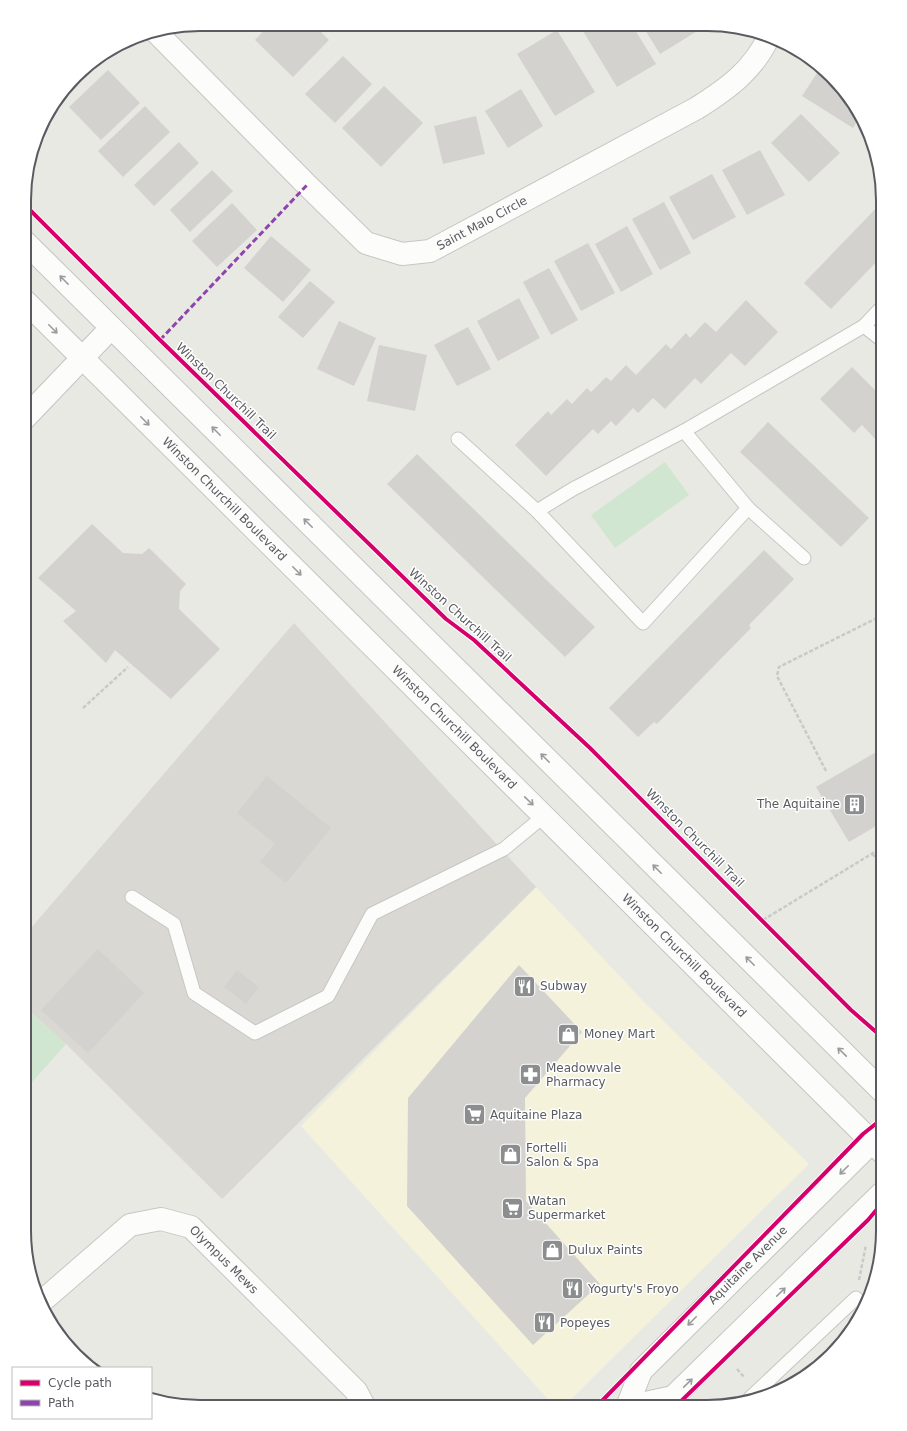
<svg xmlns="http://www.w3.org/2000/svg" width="907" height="1431" font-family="'DejaVu Sans',sans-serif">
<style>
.commercial{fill:#f4f2da}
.industrial{fill:#d9d8d3}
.green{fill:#d0e6d0}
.building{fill:#d3d2ce}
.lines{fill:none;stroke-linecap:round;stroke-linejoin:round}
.lane-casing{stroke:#c6c7c5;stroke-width:15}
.street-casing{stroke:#c6c7c5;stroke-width:24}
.secondary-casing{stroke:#c4c5c4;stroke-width:24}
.path{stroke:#c6cbc9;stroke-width:2.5;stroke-dasharray:4 2;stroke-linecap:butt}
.lane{stroke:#fcfcfb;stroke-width:13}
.street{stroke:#fcfcfb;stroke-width:22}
.secondary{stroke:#fcfcfb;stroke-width:22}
.quiet{stroke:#8e44ad;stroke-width:3;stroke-dasharray:6 3;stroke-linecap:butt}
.cycleway-casing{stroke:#fff;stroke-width:6}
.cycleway{stroke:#d6006c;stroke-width:4}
.oneway{stroke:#9a9b9f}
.labels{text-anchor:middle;stroke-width:3;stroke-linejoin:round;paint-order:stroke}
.street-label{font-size:12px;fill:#595b61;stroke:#fff}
.poi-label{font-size:12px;fill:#595b61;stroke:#fff;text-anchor:start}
.rim{fill:none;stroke:#595b61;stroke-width:2}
</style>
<rect width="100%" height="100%" fill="#e9e9e3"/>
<polygon class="commercial" points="536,887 644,1002 809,1164 563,1407 555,1407 301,1126"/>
<polygon class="industrial" points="294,623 536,887 222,1199 66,1044 24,1006 24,936"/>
<g class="green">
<polygon points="665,462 689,495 615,548 591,515"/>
<polygon points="24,1006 66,1044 24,1091"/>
</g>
<g class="building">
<polygon points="243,24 258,24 251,32"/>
<polygon points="270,24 313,24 329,40 293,77 255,40"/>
<polygon points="594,25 632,25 656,64 617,87 583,31"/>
<polygon points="642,25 696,25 699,30 660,54"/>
<polygon points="557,30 595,92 555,116 517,54"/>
<polygon points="343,56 372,84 335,123 305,94"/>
<polygon points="96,60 100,64 62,99 61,98 84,68"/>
<polygon points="821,67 846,93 860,117 853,128 802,96"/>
<polygon points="108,70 140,103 101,140 69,107"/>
<polygon points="384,86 423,123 381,167 342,128"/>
<polygon points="521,89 543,126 508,148 485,111"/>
<polygon points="145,106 170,132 123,177 98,151"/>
<polygon points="801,114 840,153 809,182 771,143"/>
<polygon points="476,116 485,154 443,164 434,126"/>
<polygon points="179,142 199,163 154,206 134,185"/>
<polygon points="760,150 785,195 747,215 722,170"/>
<polygon points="212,170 233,191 190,232 170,210"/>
<polygon points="712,174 736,217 693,240 669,197"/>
<polygon points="883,201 883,255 831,309 804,283"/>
<polygon points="664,202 691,253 660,270 632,219"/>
<polygon points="232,203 257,230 217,267 192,241"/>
<polygon points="627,226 653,274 621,292 595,244"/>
<polygon points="271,236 311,270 283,302 244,268"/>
<polygon points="588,243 615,293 581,311 554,261"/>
<polygon points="549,268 578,320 551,335 523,282"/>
<polygon points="310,281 335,302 303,338 278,317"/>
<polygon points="519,298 540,338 498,361 477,321"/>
<polygon points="746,300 778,332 745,366 731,353 701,384 695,378 665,409 653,398 638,413 633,408 616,426 611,421 598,434 593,429 546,476 515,445 548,411 551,415 567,399 572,404 587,388 591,392 606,377 611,381 626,365 636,375 666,344 671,349 686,333 690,338 705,322 716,332"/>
<polygon points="339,321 376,338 354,386 317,369"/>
<polygon points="468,327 491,369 457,386 434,345"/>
<polygon points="379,345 427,355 415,411 367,401"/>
<polygon points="852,367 882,397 883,396 883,441 880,444 862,425 854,433 820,399"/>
<polygon points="768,422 869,518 841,547 740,452"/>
<polygon points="417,454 595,627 565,657 387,484"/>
<polygon points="92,524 123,553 142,554 149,548 186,584 180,591 179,609 220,649 171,699 115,650 106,663 63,621 76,611 38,578"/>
<polygon points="764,550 794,579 749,625 751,628 657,724 654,722 638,737 609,708"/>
<polygon points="883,748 883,822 849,842 816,787"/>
<polygon points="267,776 331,828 286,883 260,862 275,844 237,813"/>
<polygon points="98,949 144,993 88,1053 41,1010"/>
<polygon points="519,965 582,1032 525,1098 526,1201 600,1284 533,1345 407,1206 408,1098"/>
<polygon points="237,970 259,987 246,1004 224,987"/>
</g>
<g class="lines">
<defs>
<g id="lane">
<polyline points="864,326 883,341"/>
<polyline points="684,431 748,508"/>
<polyline points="458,439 537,511"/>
<polyline points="804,558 748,508 643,623 537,511 573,489 684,431 864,326 883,306"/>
<polyline points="132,897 174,924 194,993 255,1033 328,996 372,914 504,849 544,816"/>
<polyline points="750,1398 856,1298"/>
</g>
<g id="street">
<path id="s1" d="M 157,33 L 307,185 L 366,243 L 402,254 L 430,251 L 697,108 C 727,89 754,70 769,36"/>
<path id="s2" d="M 40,1303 L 130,1225 L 161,1219 L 191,1227 L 356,1391 L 364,1406"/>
</g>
<g id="secondary">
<polyline points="25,242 883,1092"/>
<path id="s3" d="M 25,301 L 883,1153"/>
<polyline points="25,418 111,328"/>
<path id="s4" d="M 627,1407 L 641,1371 L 881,1133"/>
<polyline points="627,1407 673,1397 883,1192"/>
</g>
</defs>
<use href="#lane" class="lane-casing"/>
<use href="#street" class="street-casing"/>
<use href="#secondary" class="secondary-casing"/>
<g class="path">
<polyline points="83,708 128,667"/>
<polyline points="826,771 777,676 779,667 883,615"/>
<polyline points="872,854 883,864"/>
<polyline points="763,920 883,847"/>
<polyline points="859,1280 866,1245"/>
<polyline points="737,1369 745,1378"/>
</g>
<use href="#lane" class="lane"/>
<use href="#street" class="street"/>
<use href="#secondary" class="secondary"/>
<polyline class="quiet" points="160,340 307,185"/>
<defs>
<g id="cycleway">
<polyline points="25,205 160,340 446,619 474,640 590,748 851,1010 883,1038"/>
<polyline points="596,1407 824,1174 863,1134 883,1118"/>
<polyline points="675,1407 868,1220 883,1202"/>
</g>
</defs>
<use href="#cycleway" class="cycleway-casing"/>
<use href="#cycleway" class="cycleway"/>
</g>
<defs><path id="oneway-shaft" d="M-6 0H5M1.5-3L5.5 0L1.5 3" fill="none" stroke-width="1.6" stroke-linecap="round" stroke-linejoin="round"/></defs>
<g class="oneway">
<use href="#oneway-shaft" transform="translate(64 280) rotate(-135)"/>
<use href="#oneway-shaft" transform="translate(53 329) rotate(45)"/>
<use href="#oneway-shaft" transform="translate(145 421) rotate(45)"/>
<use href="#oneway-shaft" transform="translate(216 431) rotate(-135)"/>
<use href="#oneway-shaft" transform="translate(308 523) rotate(-135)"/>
<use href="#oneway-shaft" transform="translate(297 571) rotate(45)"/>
<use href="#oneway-shaft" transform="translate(545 758) rotate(-135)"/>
<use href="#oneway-shaft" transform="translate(529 801) rotate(44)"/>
<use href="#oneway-shaft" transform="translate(657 869) rotate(-135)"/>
<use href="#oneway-shaft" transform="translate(750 961) rotate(-135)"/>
<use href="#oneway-shaft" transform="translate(842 1052) rotate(-136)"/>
<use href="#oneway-shaft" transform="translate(844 1170) rotate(135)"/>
<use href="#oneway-shaft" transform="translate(781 1292) rotate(-44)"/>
<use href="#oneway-shaft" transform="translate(692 1321) rotate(135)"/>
<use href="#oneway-shaft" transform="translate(688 1383) rotate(-44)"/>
</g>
<defs>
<symbol id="building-square" viewBox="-11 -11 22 22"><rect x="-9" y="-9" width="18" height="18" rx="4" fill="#8b8d8e" stroke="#fff"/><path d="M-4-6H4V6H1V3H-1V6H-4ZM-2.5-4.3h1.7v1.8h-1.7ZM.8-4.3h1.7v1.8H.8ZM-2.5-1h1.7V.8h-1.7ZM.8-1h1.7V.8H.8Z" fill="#fff"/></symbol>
<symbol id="restaurant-square" viewBox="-11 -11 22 22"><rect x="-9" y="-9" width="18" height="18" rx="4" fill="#8b8d8e" stroke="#fff"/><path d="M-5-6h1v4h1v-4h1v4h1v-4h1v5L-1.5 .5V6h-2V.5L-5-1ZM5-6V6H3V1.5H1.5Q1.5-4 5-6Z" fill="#fff"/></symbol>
<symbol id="shop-square" viewBox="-11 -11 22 22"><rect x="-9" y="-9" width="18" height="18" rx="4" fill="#8b8d8e" stroke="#fff"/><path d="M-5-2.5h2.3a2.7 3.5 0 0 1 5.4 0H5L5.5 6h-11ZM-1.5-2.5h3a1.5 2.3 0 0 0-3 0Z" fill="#fff"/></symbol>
<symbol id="pharmacy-square" viewBox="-11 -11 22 22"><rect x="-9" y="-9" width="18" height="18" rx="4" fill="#8b8d8e" stroke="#fff"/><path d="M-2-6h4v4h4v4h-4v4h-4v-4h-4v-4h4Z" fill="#fff"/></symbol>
<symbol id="supermarket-square" viewBox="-11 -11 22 22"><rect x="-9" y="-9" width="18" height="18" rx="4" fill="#8b8d8e" stroke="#fff"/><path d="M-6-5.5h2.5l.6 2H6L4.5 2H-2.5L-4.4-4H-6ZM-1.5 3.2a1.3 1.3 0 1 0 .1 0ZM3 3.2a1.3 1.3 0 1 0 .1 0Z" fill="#fff"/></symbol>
</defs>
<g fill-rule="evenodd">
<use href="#building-square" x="842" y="792" width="25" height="25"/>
<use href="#restaurant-square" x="512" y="974" width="25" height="25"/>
<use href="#shop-square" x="556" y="1022" width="25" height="25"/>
<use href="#pharmacy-square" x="518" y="1062" width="25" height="25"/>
<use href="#supermarket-square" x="462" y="1102" width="25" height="25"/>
<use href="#shop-square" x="498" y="1142" width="25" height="25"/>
<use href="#supermarket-square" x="500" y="1196" width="25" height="25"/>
<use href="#shop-square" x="540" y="1238" width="25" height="25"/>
<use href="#restaurant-square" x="560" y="1276" width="25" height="25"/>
<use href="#restaurant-square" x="532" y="1310" width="25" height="25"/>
</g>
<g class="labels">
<g class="street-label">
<text dy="4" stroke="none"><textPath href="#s1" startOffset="421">Saint Malo Circle</textPath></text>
<text transform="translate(226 391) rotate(44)" y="4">Winston Churchill Trail</text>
<text dy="4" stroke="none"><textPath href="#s3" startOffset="281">Winston Churchill Boulevard</textPath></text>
<text transform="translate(460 615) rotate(42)" y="4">Winston Churchill Trail</text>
<text dy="4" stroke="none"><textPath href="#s3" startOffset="605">Winston Churchill Boulevard</textPath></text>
<text transform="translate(695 838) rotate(45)" y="4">Winston Churchill Trail</text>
<text dy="4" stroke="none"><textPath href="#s3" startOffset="929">Winston Churchill Boulevard</textPath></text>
<text dy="4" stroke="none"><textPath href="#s2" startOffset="228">Olympus Mews</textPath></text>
<text dy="4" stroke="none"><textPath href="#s4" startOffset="189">Aquitaine Avenue</textPath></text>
</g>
<g class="poi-label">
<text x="840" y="808" text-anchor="end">The Aquitaine</text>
<text x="540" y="990">Subway</text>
<text x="584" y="1038">Money Mart</text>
<text x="546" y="1072">Meadowvale<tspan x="546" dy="14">Pharmacy</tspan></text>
<text x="490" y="1119">Aquitaine Plaza</text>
<text x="526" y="1152">Fortelli<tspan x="526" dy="14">Salon &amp; Spa</tspan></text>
<text x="528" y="1205">Watan<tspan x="528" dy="14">Supermarket</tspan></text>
<text x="568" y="1254">Dulux Paints</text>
<text x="588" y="1293">Yogurty's Froyo</text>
<text x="560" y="1327">Popeyes</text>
</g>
</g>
<path d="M0 0H907V1431H0ZM200 31H707A169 169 0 0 1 876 200V1231A169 169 0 0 1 707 1400H200A169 169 0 0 1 31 1231V200A169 169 0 0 1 200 31Z" fill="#fff" fill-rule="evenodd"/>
<path class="rim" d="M200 31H707A169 169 0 0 1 876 200V1231A169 169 0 0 1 707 1400H200A169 169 0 0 1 31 1231V200A169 169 0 0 1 200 31Z"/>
<rect x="12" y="1367" width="140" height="52" fill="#ffffff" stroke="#bdbdc0"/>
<rect x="20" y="1380" width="20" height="6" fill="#d6006c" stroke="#bdbdc0"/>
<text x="48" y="1387" font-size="12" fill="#595b61">Cycle path</text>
<rect x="20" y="1400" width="20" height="6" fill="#8e44ad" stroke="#bdbdc0"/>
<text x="48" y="1407" font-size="12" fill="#595b61">Path</text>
</svg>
